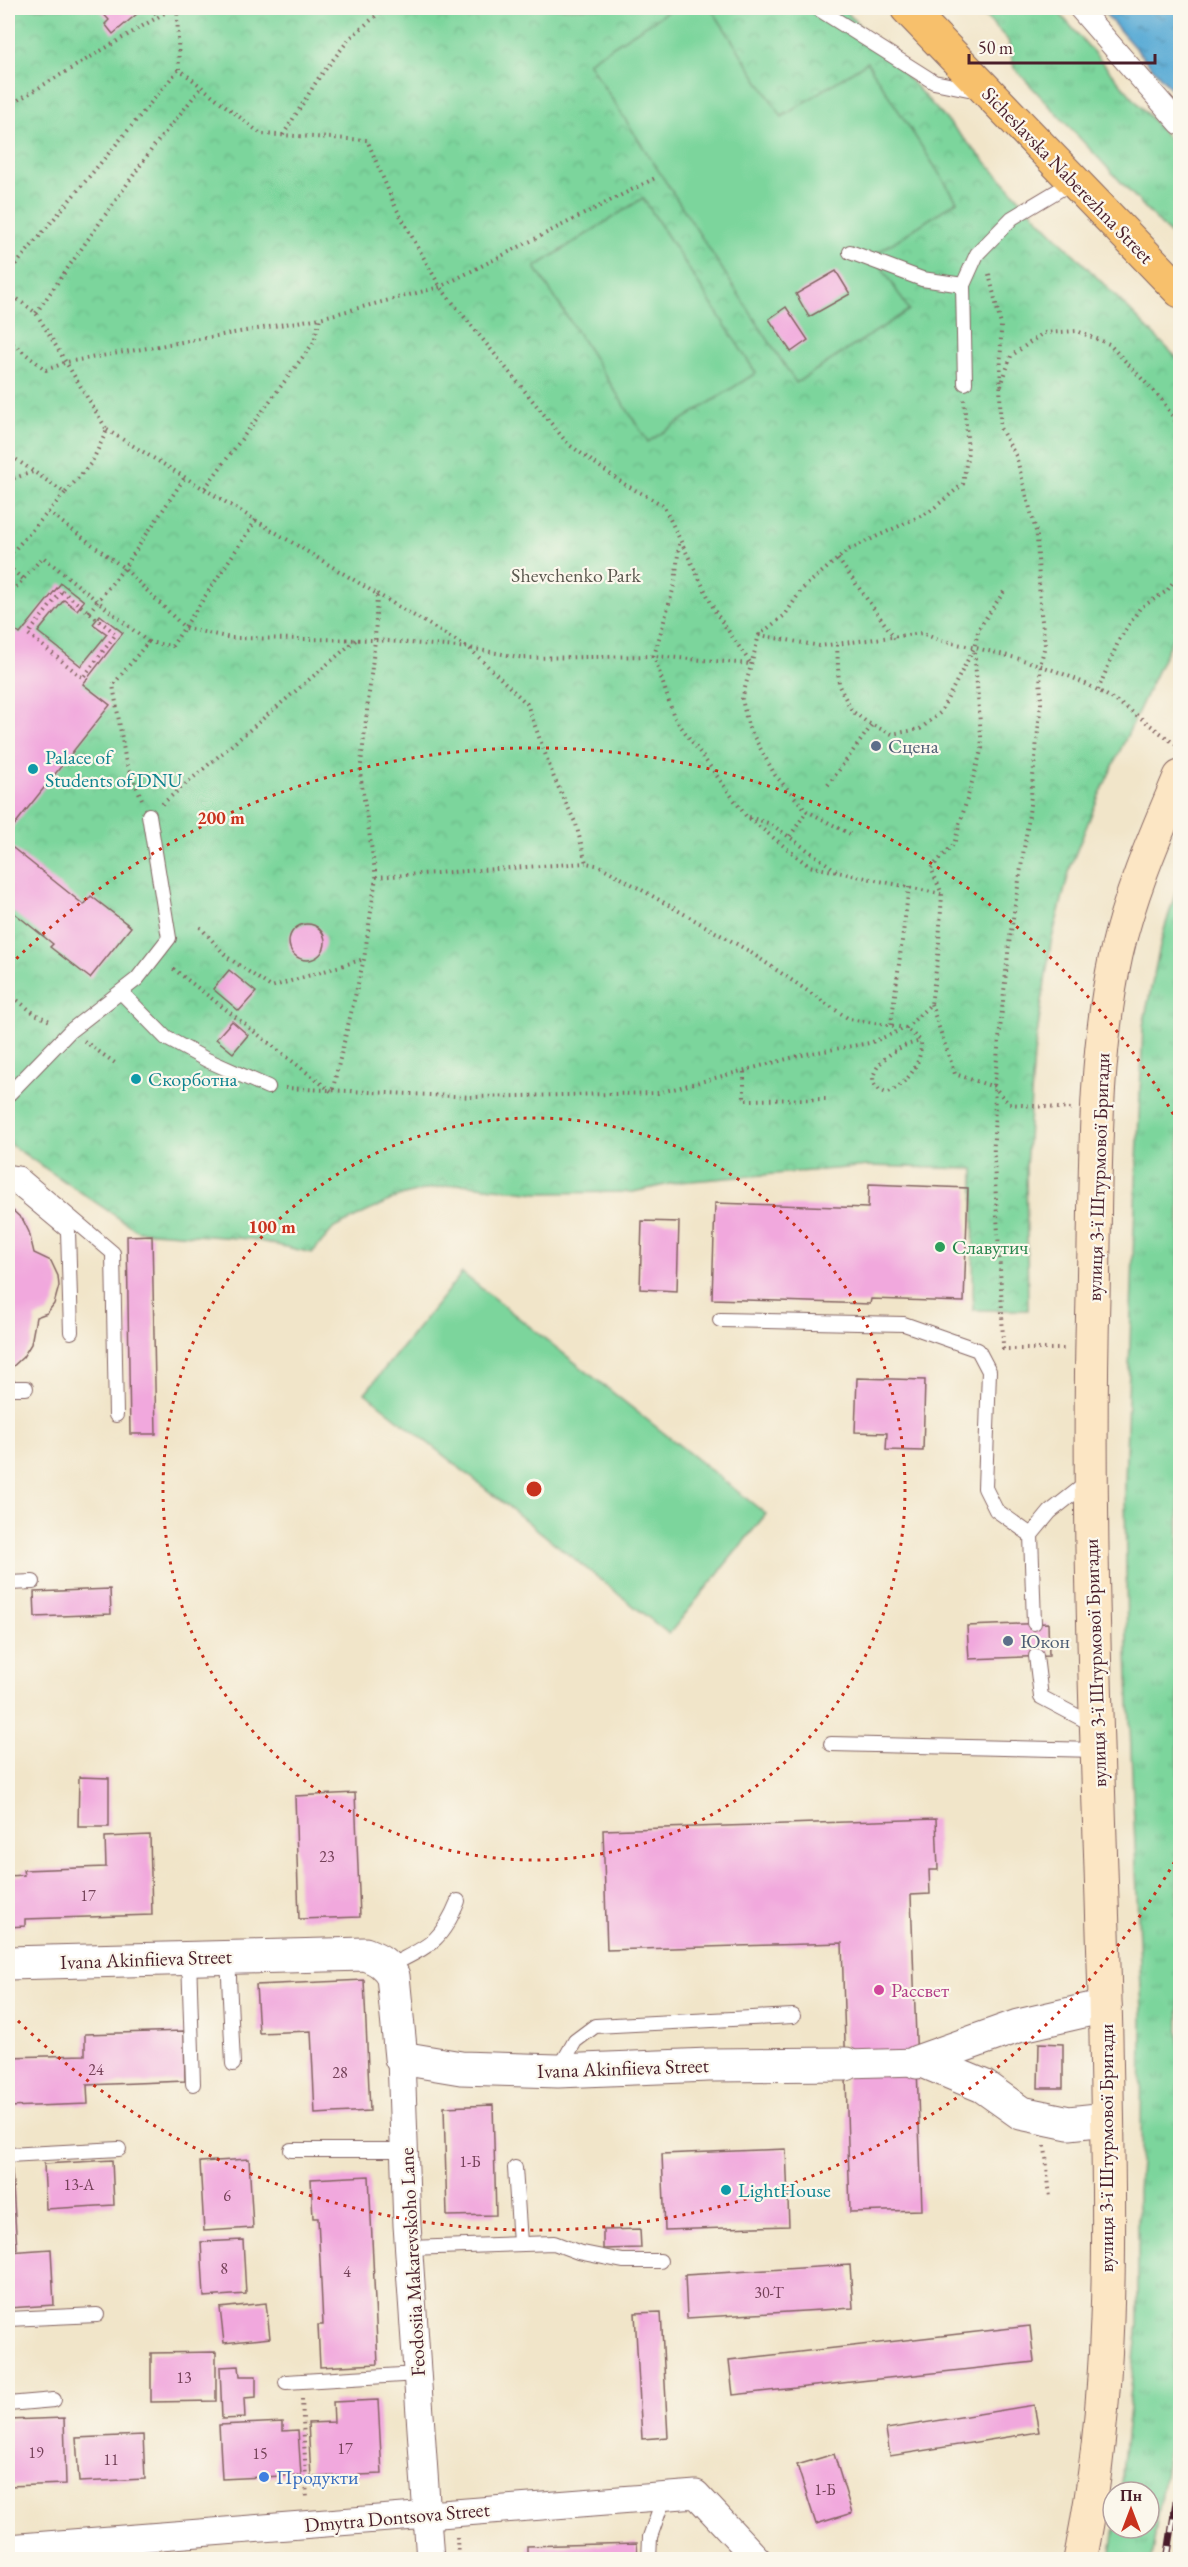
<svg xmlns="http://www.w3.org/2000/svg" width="1188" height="2567" font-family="'EB Garamond',serif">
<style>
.grass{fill:url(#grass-tufts);stroke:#627a64;stroke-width:1.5}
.park{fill:url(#park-crowns);stroke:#627a64;stroke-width:1.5}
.garden{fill:#7bd59c;stroke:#627a64;stroke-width:1.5}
.water{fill:url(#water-ripples);stroke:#526580;stroke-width:1.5}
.building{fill:#f1a8dd}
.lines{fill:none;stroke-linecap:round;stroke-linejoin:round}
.service-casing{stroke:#846462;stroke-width:16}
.pedestrian-casing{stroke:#846462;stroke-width:23}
.minor-casing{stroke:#846462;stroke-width:29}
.tertiary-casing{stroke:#846462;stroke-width:35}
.secondary-casing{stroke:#846462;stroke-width:35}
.primary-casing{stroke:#846462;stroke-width:35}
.path{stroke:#846462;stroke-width:4;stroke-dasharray:1.5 4.5;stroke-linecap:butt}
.service{stroke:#fff;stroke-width:14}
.pedestrian{stroke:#fff;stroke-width:21}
.minor{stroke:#fff;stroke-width:27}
.tertiary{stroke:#fff;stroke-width:33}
.secondary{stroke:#fce6c4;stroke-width:33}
.primary{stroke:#f7c06c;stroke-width:33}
.rail-casing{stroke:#4a1f2b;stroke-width:7}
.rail{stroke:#fbf7ec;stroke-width:4.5;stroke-dasharray:14;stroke-linecap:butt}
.ring{fill:none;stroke:#c8321e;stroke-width:3;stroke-dasharray:3 6}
.service-dot{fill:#5c6f8a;stroke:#fbf7ec;stroke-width:2}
.culture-dot{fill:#0f9aa8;stroke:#fbf7ec;stroke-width:2}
.leisure-dot{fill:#2e9e5b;stroke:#fbf7ec;stroke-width:2}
.hotel-dot{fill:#d1479c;stroke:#fbf7ec;stroke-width:2}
.shop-dot{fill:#3f7fe0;stroke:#fbf7ec;stroke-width:2}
.labels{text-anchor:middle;stroke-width:4.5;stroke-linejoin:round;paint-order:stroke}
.number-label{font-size:16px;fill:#744158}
.street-label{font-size:20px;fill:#4a1f2b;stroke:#fbf7ec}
.park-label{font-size:20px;fill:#59564d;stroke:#fbf7ec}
.service-label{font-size:20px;fill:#4e5e75;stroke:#fbf7ec;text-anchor:start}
.culture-label{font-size:20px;fill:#0d838f;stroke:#fbf7ec;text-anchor:start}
.leisure-label{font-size:20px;fill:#27864d;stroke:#fbf7ec;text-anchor:start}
.hotel-label{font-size:20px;fill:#b23c85;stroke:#fbf7ec;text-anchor:start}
.shop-label{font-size:20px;fill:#366cbe;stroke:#fbf7ec;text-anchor:start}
.centre{fill:#c8321e;stroke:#fbf7ec;stroke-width:3}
.ring-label{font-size:18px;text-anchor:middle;font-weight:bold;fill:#c8321e;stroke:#fbf7ec;stroke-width:4.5;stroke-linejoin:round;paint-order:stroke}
</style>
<defs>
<pattern id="grass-tufts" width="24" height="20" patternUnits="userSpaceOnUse" patternTransform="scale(1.5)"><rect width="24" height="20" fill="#7bd59c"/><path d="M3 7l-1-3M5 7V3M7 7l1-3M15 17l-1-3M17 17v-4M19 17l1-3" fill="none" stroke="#6cb687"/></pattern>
<pattern id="park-crowns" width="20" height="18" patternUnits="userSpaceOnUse" patternTransform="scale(1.5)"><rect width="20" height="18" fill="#7bd59c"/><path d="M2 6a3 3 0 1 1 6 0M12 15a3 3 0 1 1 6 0" fill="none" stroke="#6cb687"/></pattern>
<pattern id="water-ripples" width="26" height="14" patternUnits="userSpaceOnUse" patternTransform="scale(1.5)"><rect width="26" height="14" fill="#5aabd5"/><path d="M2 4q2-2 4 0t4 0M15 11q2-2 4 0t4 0" fill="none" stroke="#4c8bad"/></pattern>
</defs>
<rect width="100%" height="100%" fill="#fbf7ec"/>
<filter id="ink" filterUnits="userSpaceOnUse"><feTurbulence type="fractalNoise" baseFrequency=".0167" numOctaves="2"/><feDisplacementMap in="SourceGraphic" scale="12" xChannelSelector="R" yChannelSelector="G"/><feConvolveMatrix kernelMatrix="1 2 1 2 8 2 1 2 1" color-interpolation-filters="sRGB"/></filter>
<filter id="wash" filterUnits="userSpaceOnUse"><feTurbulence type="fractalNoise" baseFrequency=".008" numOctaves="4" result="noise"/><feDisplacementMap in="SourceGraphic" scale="24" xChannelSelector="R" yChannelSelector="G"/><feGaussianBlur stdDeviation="1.35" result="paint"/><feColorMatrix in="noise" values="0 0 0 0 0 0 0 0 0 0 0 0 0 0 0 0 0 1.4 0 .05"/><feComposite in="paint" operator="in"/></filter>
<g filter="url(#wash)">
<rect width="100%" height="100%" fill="#f1e5c9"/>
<g class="grass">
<polygon points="977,8 1055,8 1180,152 1180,245 1014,68 1008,40"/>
<polygon points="1180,878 1178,1886 1180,2228 1170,2438 1151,2559 1110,2560 1115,2528 1149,2528 1149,2492 1120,2492 1138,2323 1138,2191 1141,2147 1142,2013 1127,1654 1125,1483 1134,1228 1143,1026 1162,937"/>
</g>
<polygon class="park" points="8,8 843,8 1031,211 1180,361 1180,622 1098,798 1071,865 1051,942 1034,1055 1026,1166 1028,1310 973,1310 974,1169 869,1166 679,1182 633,1192 537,1193 461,1184 427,1189 397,1197 334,1228 312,1253 251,1239 138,1231 8,1143"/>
<g class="garden">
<polygon points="673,8 711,8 782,117 867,62 957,201 874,255 909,310 796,383 588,62"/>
<polygon points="643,198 756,373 648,442 535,267"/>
<polygon points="462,1273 766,1514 669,1634 365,1393"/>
</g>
<polygon class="water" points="1100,8 1180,8 1180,99"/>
<g id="blocks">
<g class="building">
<polygon points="98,8 144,8 113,34 105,24 109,20"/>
<polygon points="836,271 850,294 809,317 796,294"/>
<polygon points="786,307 808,340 791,352 769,319"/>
<polygon points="61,583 84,601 77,610 64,600 38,632 81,666 107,634 93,624 100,615 123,633 83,684 110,705 8,833 8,624 20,634"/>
<polygon points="8,844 84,905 91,896 131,927 90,978 50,947 53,944 8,908"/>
<circle cx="307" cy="942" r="18"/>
<polygon points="229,970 256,992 239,1011 213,989"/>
<polygon points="232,1021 248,1035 233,1053 216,1039"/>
<polygon points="869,1184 968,1188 964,1302 871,1299 870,1304 712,1299 715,1203 868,1208"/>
<polygon points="8,1206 23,1220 29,1232 34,1253 51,1261 58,1276 59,1286 54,1304 47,1313 36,1317 31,1344 23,1357 8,1371"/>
<polygon points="642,1221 679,1222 677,1291 640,1289"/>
<polygon points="152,1235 156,1434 130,1434 127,1236"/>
<polygon points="857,1378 925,1380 923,1451 886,1450 887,1433 855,1432"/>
<polygon points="8,1480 12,1573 8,1573"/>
<polygon points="110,1589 111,1614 35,1617 34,1592"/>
<polygon points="1048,1623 1049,1656 969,1659 967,1626"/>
<polygon points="79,1777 109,1778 109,1827 78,1827"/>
<polygon points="355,1793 360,1917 299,1919 295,1796"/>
<polygon points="936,1819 938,1870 929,1870 930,1894 911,1895 922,2210 850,2212 842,1943 607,1950 603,1830"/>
<polygon points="150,1835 152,1915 25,1919 25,1926 8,1927 8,1876 24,1875 23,1870 106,1867 105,1837"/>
<polygon points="364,1980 370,2111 315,2114 311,2031 259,2033 256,1985"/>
<polygon points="184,2031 185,2081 87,2085 88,2104 8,2107 8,2057 85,2055 85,2034"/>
<polygon points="1039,2043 1063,2044 1063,2088 1038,2088"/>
<polygon points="493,2105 496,2215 447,2216 444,2107"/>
<polygon points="786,2149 789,2226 665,2230 662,2154"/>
<polygon points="249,2159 253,2228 204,2231 200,2162"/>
<polygon points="112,2160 114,2205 46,2209 44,2164"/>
<polygon points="8,2170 12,2170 17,2249 8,2250"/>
<polygon points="369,2176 378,2364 320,2367 318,2325 323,2325 318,2218 313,2218 311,2179"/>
<polygon points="640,2229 641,2248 603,2249 603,2230"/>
<polygon points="243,2240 246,2294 204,2297 201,2242"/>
<polygon points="51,2249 54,2305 8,2308 8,2252"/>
<polygon points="850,2265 853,2308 687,2318 685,2275"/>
<polygon points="266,2303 270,2338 224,2343 220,2308"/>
<polygon points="661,2312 668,2437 642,2439 635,2313"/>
<polygon points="1030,2326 1034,2362 733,2395 729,2360"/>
<polygon points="216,2352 216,2401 151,2402 151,2353"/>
<polygon points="239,2366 240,2376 256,2376 256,2397 244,2398 245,2418 222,2419 220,2367"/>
<polygon points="378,2400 382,2474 311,2477 308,2423 334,2422 333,2402"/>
<polygon points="1034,2405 1039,2432 890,2456 886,2429"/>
<polygon points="64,2418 66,2484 8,2486 8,2420"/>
<polygon points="283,2422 283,2431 298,2430 301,2475 222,2479 219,2425"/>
<polygon points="143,2435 145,2479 79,2482 76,2438"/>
<polygon points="834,2454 852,2513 816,2524 797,2465"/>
<polygon points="637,2543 638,2560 527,2560 527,2546"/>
</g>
</g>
</g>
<g filter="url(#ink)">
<use href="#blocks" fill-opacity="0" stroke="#846462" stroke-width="1.5"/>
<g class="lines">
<defs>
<g id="service">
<polyline points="817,8 934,82 978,91"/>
<polyline points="850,252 922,279 963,285"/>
<polyline points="965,383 963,285 977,254 1012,218 1074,181"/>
<polyline points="121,992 166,1038 207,1060 268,1087"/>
<polyline points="8,1095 70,1031 137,979 169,938 149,815"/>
<polyline points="8,1172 20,1174 113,1253 116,1415"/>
<polyline points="8,1181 68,1231 71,1332"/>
<polyline points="720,1320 904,1324 978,1350 989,1371 985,1488 996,1510 1031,1535"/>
<polyline points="8,1388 26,1388"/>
<polyline points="8,1583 33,1582"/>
<polyline points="1034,1623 1031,1535 1050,1512 1088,1482"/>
<polyline points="1036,1656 1041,1697 1094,1725"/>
<polyline points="831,1744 1097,1750"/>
<polyline points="228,1956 233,2064"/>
<polyline points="189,1957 193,2084"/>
<path d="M 388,1967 C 427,1946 440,1945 458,1901"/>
<polyline points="559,2069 575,2041 595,2026 793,2016"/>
<polyline points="291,2150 405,2150"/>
<polyline points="8,2155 119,2149"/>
<polyline points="515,2168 520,2243"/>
<polyline points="409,2248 554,2243 578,2252 623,2261 660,2261"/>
<polyline points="8,2319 97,2315"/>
<polyline points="286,2382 418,2374"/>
<polyline points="8,2404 54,2400"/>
<polyline points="649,2560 650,2537 664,2497"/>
</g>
<polyline id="pedestrian" points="1079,8 1180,124"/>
<g id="minor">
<polyline points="401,2058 407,2225 430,2560"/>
<polyline points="846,2064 917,2062"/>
<polyline points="8,2548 696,2494 758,2560"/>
</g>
<g id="tertiary">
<path d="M 8,1963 L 365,1954 C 378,1959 386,1963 393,1976 L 401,2058 L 461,2068 L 558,2071 L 709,2065 L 846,2064"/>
<polyline points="923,2061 983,2086 1021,2113 1069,2123 1107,2119"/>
<polyline points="917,2062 1018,2026 1105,2006"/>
</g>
<path id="secondary" d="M 1080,2560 C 1116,2388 1109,2211 1106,2037 C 1100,1790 1086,1544 1093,1297 C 1096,1184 1092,1066 1116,955 C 1130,893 1156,834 1180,777"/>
<polyline id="primary" points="907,8 1180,291"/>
</defs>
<use href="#service" class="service-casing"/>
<use href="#pedestrian" class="pedestrian-casing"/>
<use href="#minor" class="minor-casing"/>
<use href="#tertiary" class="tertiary-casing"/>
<use href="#secondary" class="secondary-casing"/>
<use href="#primary" class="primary-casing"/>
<g class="path">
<polyline points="151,8 159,17"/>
<polyline points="177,8 179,69 261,134 367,140 395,206 440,287 568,444 624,484 663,505 716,613 751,664"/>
<polyline points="8,106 173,8"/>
<polyline points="283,135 318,79 350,38 385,8"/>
<polyline points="8,274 179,69"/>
<path d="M 989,274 L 1001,325 L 1000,428 L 1016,456 L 1037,535 L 1040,605 L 1045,645 L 1040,666 L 1041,703 L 1028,823 L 1009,944 L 994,1087 C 996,1112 993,1136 994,1161 C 997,1224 1002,1286 1003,1349"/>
<polyline points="8,292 36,313 107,430 92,462 65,493 8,454"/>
<polyline points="36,313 154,146 201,88"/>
<polyline points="8,340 46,370 67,362 320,318 440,287 657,177"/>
<polyline points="1001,386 1011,356 1043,333 1077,331 1109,344 1162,400 1180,428"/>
<polyline points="107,430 377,594 375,640 360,773 376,877 364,959 332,1092 171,967"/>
<polyline points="8,480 33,472"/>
<polyline points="205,488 314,342 320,318"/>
<polyline points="48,512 124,568 185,628 231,638 375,640 469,648 524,658 654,656 750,664"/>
<polyline points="679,544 675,583 654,656 674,717 746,816 809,866 941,894"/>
<polyline points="8,557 65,493"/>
<polyline points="838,559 895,638"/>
<polyline points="8,566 24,580"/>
<polygon points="62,591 116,634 83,678 28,634"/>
<path d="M 377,594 L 469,648 L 527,704 L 554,778 L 576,824 L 586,863 L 600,866 L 747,950 L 849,1019 L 906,1028 L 921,1041 C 922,1064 908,1083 887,1093 C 858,1084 881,1058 898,1049 C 905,1045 913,1043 921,1041"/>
<polyline points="8,596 43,557 148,642 113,685 126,763 142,799"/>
<polyline points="89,612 124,568 185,477"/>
<path d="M 759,635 L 820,646 L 922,633 L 938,640 C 992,651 1052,664 1101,692 C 1129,708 1154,728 1180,748"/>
<polyline points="148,642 172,646 256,520"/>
<polyline points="837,645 839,686 852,711 868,723 892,734 920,729 940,713 974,648 979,628 1005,590"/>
<polyline points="1098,690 1119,640 1140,608 1167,591 1180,572"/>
<polyline points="828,785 872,725"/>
<polyline points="162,804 356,640"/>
<polyline points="749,817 771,824 837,871"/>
<polyline points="850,834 807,811 775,775 748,726 742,699 759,635 785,615 802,589 848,550 929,512 963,484 968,451 964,399"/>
<polyline points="790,836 807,811"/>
<polyline points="376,877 586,863"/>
<polyline points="200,927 227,957 271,987 364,959"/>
<polyline points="8,993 35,1014 52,1022"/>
<polyline points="931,1004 955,1074 994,1087 1009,1104 1071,1109"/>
<polyline points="891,1025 909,887"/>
<polyline points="84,1041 115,1063"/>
<polyline points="744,1072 744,1100 830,1099"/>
<polyline points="285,1088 473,1097 658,1093 806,1054 870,1043 906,1028 931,1004 938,957 942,894 931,868 954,844 982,748 974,648"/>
<polyline points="1002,1349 1064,1349"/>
<polyline points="1045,2146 1050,2198"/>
<polyline points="302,2399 307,2500"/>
<polyline points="457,2537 458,2560"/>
</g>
<use href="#service" class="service"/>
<use href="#pedestrian" class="pedestrian"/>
<use href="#minor" class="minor"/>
<use href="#tertiary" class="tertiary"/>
<use href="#secondary" class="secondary"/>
<use href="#primary" class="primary"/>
<defs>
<polyline id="rail" points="1167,2560 1180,2475"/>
</defs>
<use href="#rail" class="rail-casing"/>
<use href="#rail" class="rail"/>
</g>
</g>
<g class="ring">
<circle cx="534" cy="1489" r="371"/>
<path d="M1179 1854A741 741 0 0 1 10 2013M10 965A741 741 0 0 1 1179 1124"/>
</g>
<g class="service-dot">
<circle cx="876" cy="746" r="6"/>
<circle cx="1008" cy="1641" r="6"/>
</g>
<g class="culture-dot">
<circle cx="33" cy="769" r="6"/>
<circle cx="136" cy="1079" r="6"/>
<circle cx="726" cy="2190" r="6"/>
</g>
<circle class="leisure-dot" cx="940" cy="1247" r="6"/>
<circle class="hotel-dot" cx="879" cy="1990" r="6"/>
<circle class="shop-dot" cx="264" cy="2477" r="6"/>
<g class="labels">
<g class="number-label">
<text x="327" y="1862">23</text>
<text x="88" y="1901">17</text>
<text x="96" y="2075">24</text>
<text x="340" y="2078">28</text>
<text x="470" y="2167">1-Б</text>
<text x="79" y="2190">13-А</text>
<text x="227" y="2201">6</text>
<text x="224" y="2274">8</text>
<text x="347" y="2277">4</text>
<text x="769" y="2298">30-Т</text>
<text x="184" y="2383">13</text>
<text x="345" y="2454">17</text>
<text x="36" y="2458">19</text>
<text x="260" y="2459">15</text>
<text x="111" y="2465">11</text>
<text x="825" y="2495">1-Б</text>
</g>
<g class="street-label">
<text transform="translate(1068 175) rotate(46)" y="7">Sicheslavska Naberezhna Street</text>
<text transform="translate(1098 1177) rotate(-88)" y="7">вулиця 3-ї Штурмової Бригади</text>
<text transform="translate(1095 1663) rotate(-92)" y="7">вулиця 3-ї Штурмової Бригади</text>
<text transform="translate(146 1959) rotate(-2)" y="7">Ivana Akinfiieva Street</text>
<text transform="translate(623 2068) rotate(-2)" y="7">Ivana Akinfiieva Street</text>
<text transform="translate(1106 2148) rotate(-90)" y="7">вулиця 3-ї Штурмової Бригади</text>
<text transform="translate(412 2262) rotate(-93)" y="7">Feodosiia Makarevskoho Lane</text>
<text transform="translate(397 2517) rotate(-5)" y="7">Dmytra Dontsova Street</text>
</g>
<g class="park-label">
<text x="576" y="582">Shevchenko Park</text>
</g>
<g class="service-label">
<text x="888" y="753">Сцена</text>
<text x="1020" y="1648">Юкон</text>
</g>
<g class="culture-label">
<text x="45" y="764">Palace of<tspan x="45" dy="23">Students of DNU</tspan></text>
<text x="148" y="1086">Скорботна</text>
<text x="738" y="2197">LightHouse</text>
</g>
<g class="leisure-label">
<text x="952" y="1254">Славутич</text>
</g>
<g class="hotel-label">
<text x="891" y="1997">Рассвет</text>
</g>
<g class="shop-label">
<text x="276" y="2484">Продукти</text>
</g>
</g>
<circle cx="534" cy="1489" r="9" class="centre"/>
<g class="ring-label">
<text x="221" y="824">200 m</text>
<text x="272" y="1233">100 m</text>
</g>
<rect width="1188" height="2567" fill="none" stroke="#fbf7ec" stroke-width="30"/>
<g transform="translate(1131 2510)"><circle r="28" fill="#fbf7ec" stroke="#b4a19f" stroke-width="1.5"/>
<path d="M0-4.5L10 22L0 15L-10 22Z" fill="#c8321e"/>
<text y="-9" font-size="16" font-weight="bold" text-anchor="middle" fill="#4a1f2b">Пн</text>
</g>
<path d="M969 54v9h186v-9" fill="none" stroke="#4a1f2b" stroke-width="3"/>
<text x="978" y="54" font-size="18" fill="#4a1f2b" stroke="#fbf7ec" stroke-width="4.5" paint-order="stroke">50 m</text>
</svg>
